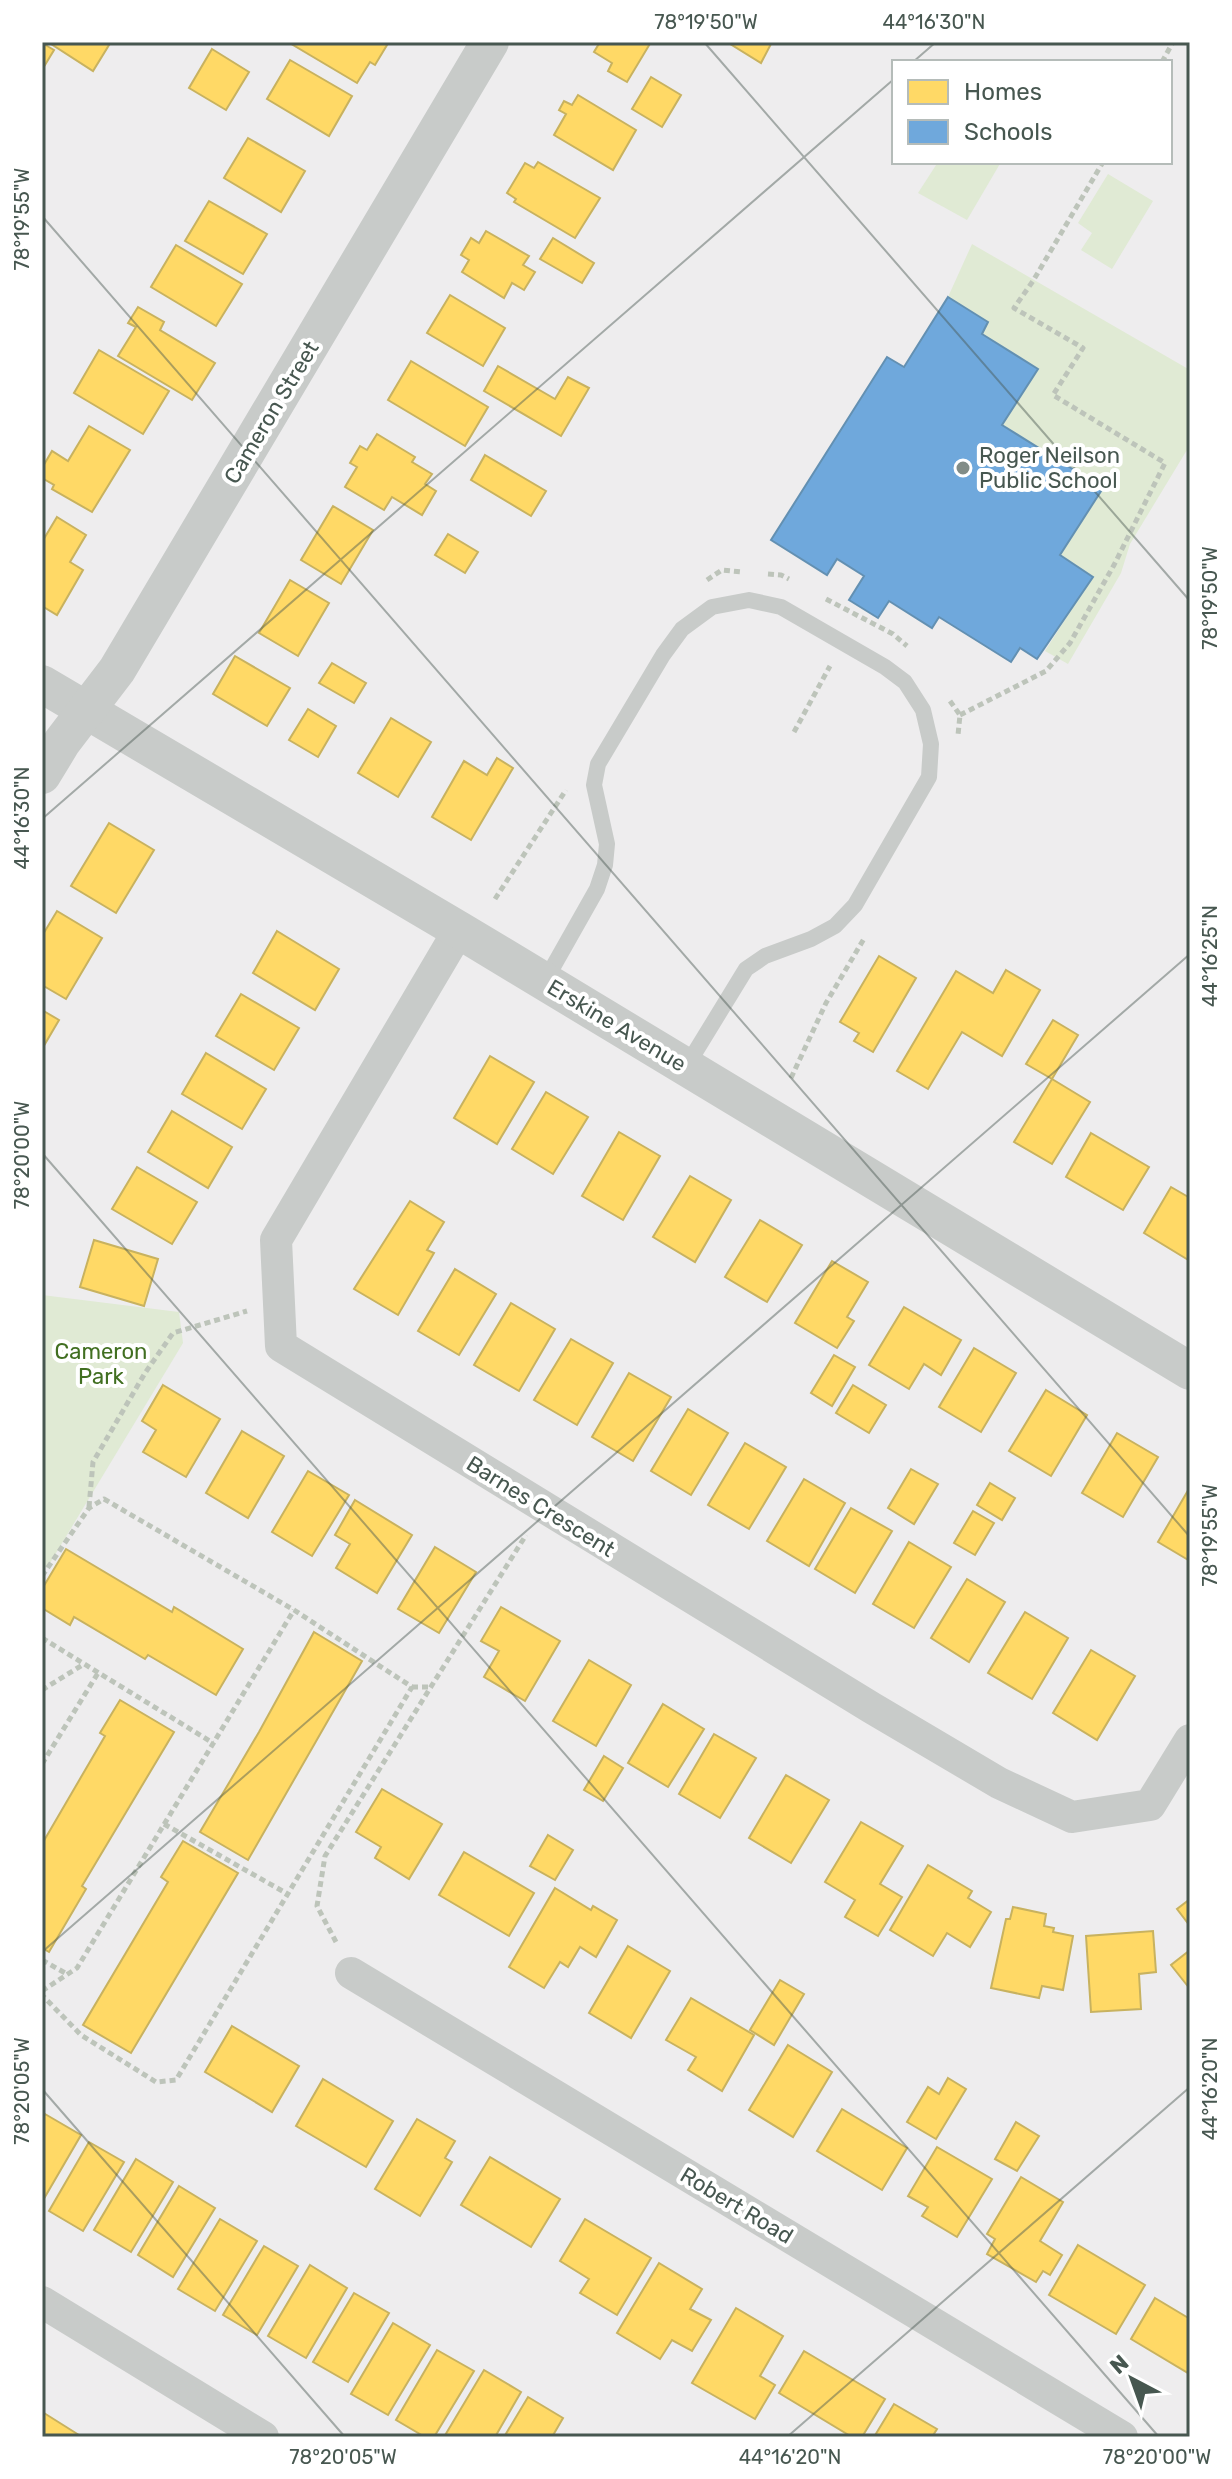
<svg xmlns="http://www.w3.org/2000/svg" width="1232" height="2479" font-family="Rubik,sans-serif">
<style>
.green{fill:#e0ead4}
.homes{fill:#ffd966;stroke:#c8b25f;stroke-width:2}
.schools{fill:#6fa8dc;stroke:#6390b2;stroke-width:2}
.lines{fill:none;stroke-linecap:round;stroke-linejoin:round}
.path{stroke:#bdc4ba;stroke-width:5;stroke-dasharray:6 4;stroke-linecap:butt}
.service{stroke:#c8cbc9;stroke-width:16}
.minor{stroke:#c8cbc9;stroke-width:32}
.tertiary{stroke:#c8cbc9;stroke-width:38}
.ticks{fill:none;stroke:#475750;stroke-width:2;stroke-opacity:0.45}
.poi-dot{fill:#818c87;stroke:#fff;stroke-width:3}
.labels{text-anchor:middle;stroke-width:8;stroke-linejoin:round;paint-order:stroke}
.street-label{font-size:22px;fill:#475750;stroke:#fff}
.poi-label{font-size:22px;fill:#475750;stroke:#fff;text-anchor:start}
.park-label{font-size:22px;fill:#416f21;stroke:#fff}
.neatline{fill:none;stroke:#475750;stroke-width:3}
.ticks-label{font-size:20px;text-anchor:middle;fill:#475750}
</style>
<rect width="100%" height="100%" fill="#eeedee"/>
<g class="green">
<polygon points="938,162 1001,162 967,220 918,193"/>
<polygon points="1108,174 1153,201 1112,269 1081,250 1092,233 1078,223"/>
<polygon points="972,244 1190,370 1190,445 1130,544 1121,573 1068,664 1045,651 1092,577 1060,555 1102,488 1002,425 1037,369 982,334 988,322 948,297"/>
<polygon points="42,1295 179,1312 183,1343 47,1568 42,1565"/>
</g>
<g class="homes">
<polygon points="48,42 104,42 109,45 93,71"/>
<polygon points="288,42 382,42 387,45 375,65 370,62 357,83"/>
<polygon points="600,42 651,42 627,82 608,71 612,63 594,52"/>
<polygon points="727,42 772,42 761,63"/>
<polygon points="42,43 54,50 42,70"/>
<polygon points="212,49 249,72 226,110 189,88"/>
<polygon points="290,60 352,96 329,136 267,99"/>
<polygon points="651,77 681,95 662,127 632,109"/>
<polygon points="578,95 636,130 613,170 554,135 566,114 559,110 564,101 572,105"/>
<polygon points="248,138 305,171 281,212 224,178"/>
<polygon points="538,162 600,198 575,238 514,202 516,199 507,193 525,163 534,168"/>
<polygon points="209,201 267,234 243,274 185,241"/>
<polygon points="486,231 529,256 523,265 535,272 524,290 512,283 504,298 462,272 469,260 461,255 471,238 479,243"/>
<polygon points="553,238 594,263 582,283 540,259"/>
<polygon points="176,245 242,284 216,326 151,287"/>
<polygon points="450,295 505,328 483,366 427,333"/>
<polygon points="138,307 164,322 160,330 215,363 192,400 118,356 136,327 128,323"/>
<polygon points="99,350 169,391 143,434 74,393"/>
<polygon points="411,361 488,407 465,446 388,400"/>
<polygon points="498,366 555,399 568,377 589,388 561,436 484,391"/>
<polygon points="89,426 130,450 92,512 52,489 54,485 42,478 42,468 52,451 68,461"/>
<polygon points="377,434 415,457 412,462 432,474 425,484 436,491 422,515 392,497 384,510 345,487 357,467 350,463 360,446 367,450"/>
<polygon points="485,455 546,491 531,516 471,480"/>
<polygon points="333,506 373,530 341,584 301,560"/>
<polygon points="57,517 86,535 70,562 83,570 57,615 42,606 42,542"/>
<polygon points="448,534 478,552 465,573 435,555"/>
<polygon points="290,580 329,603 298,656 259,633"/>
<polygon points="235,656 290,688 267,726 213,694"/>
<polygon points="332,663 366,683 354,703 319,683"/>
<polygon points="308,709 336,726 318,757 289,740"/>
<polygon points="391,718 431,742 398,797 358,773"/>
<polygon points="497,758 513,768 471,840 432,817 464,761 487,775"/>
<polygon points="109,823 154,850 116,913 71,886"/>
<polygon points="57,911 102,938 66,999 42,985 42,936"/>
<polygon points="277,931 339,969 315,1010 253,973"/>
<polygon points="879,956 916,978 873,1052 854,1041 859,1033 840,1022"/>
<polygon points="1006,970 1040,990 1002,1056 962,1032 928,1089 897,1071 956,971 993,993"/>
<polygon points="241,994 299,1028 274,1070 216,1036"/>
<polygon points="42,1010 59,1020 42,1049"/>
<polygon points="1053,1020 1078,1035 1052,1079 1026,1064"/>
<polygon points="206,1053 266,1089 242,1129 182,1094"/>
<polygon points="490,1056 534,1082 497,1144 454,1118"/>
<polygon points="1052,1079 1090,1102 1052,1164 1014,1142"/>
<polygon points="546,1092 588,1117 553,1174 512,1149"/>
<polygon points="172,1111 232,1147 208,1188 148,1152"/>
<polygon points="619,1132 660,1156 623,1220 582,1196"/>
<polygon points="1091,1133 1149,1167 1123,1210 1066,1177"/>
<polygon points="137,1167 197,1202 172,1244 112,1209"/>
<polygon points="690,1176 731,1200 695,1262 653,1237"/>
<polygon points="1171,1187 1190,1198 1190,1261 1144,1233"/>
<polygon points="410,1201 444,1222 427,1250 434,1253 398,1315 354,1289"/>
<polygon points="760,1220 802,1245 767,1302 725,1277"/>
<polygon points="94,1240 158,1259 144,1306 80,1287"/>
<polygon points="832,1261 868,1282 847,1317 854,1321 837,1348 795,1323"/>
<polygon points="455,1269 496,1294 459,1355 418,1331"/>
<polygon points="511,1303 555,1329 519,1391 474,1365"/>
<polygon points="904,1307 961,1340 941,1375 924,1364 909,1389 869,1365"/>
<polygon points="571,1339 613,1363 577,1425 534,1400"/>
<polygon points="974,1348 1016,1373 981,1432 939,1407"/>
<polygon points="834,1355 855,1367 832,1406 811,1393"/>
<polygon points="629,1373 671,1397 633,1461 592,1437"/>
<polygon points="163,1385 220,1419 186,1477 143,1452 156,1430 142,1421"/>
<polygon points="853,1385 886,1405 869,1433 836,1413"/>
<polygon points="1046,1390 1087,1415 1051,1476 1009,1451"/>
<polygon points="688,1409 728,1433 691,1495 651,1471"/>
<polygon points="242,1431 284,1456 248,1518 206,1493"/>
<polygon points="1117,1433 1158,1457 1123,1517 1082,1493"/>
<polygon points="745,1443 786,1467 749,1529 708,1505"/>
<polygon points="911,1469 938,1484 914,1524 888,1508"/>
<polygon points="308,1471 349,1495 312,1556 272,1532"/>
<polygon points="804,1479 845,1503 809,1566 767,1541"/>
<polygon points="990,1483 1015,1498 1002,1520 977,1505"/>
<polygon points="1190,1487 1190,1561 1158,1542"/>
<polygon points="355,1500 412,1535 377,1593 336,1568 350,1544 335,1535"/>
<polygon points="851,1508 892,1531 855,1593 815,1569"/>
<polygon points="973,1511 994,1523 975,1555 954,1543"/>
<polygon points="909,1542 951,1567 914,1628 873,1604"/>
<polygon points="435,1547 476,1572 439,1633 398,1609"/>
<polygon points="66,1549 172,1612 174,1607 243,1649 216,1695 148,1655 145,1659 74,1617 70,1625 42,1608 42,1589"/>
<polygon points="967,1579 1005,1602 969,1662 931,1638"/>
<polygon points="501,1607 560,1641 525,1701 484,1677 499,1651 481,1641"/>
<polygon points="1025,1612 1068,1638 1032,1699 988,1673"/>
<polygon points="314,1632 362,1661 248,1860 200,1832 259,1732"/>
<polygon points="1091,1650 1135,1676 1097,1740 1053,1713"/>
<polygon points="589,1660 631,1685 596,1746 553,1721"/>
<polygon points="120,1700 174,1732 82,1886 86,1889 49,1952 42,1948 42,1844 105,1736 100,1733"/>
<polygon points="663,1704 704,1729 668,1787 628,1763"/>
<polygon points="714,1734 756,1758 720,1818 679,1794"/>
<polygon points="604,1756 623,1768 603,1801 584,1790"/>
<polygon points="786,1775 829,1800 791,1863 749,1838"/>
<polygon points="382,1789 442,1824 409,1879 375,1858 381,1847 356,1832"/>
<polygon points="861,1822 903,1846 880,1884 902,1897 878,1936 845,1917 855,1900 825,1882"/>
<polygon points="548,1835 573,1850 555,1880 530,1866"/>
<polygon points="183,1841 238,1873 131,2053 83,2025 168,1882 161,1877"/>
<polygon points="464,1852 534,1893 509,1936 439,1895"/>
<polygon points="928,1865 972,1891 968,1898 991,1912 970,1947 947,1933 933,1956 890,1930"/>
<polygon points="555,1888 591,1910 593,1906 617,1920 596,1957 580,1947 568,1967 560,1962 544,1988 509,1967"/>
<polygon points="1190,1899 1190,1926 1177,1909"/>
<polygon points="1013,1907 1046,1914 1044,1926 1054,1928 1053,1932 1073,1936 1063,1990 1042,1986 1039,1998 991,1988 1006,1919 1010,1919"/>
<polygon points="1153,1931 1156,1972 1139,1974 1141,2009 1091,2012 1086,1936"/>
<polygon points="628,1946 670,1971 631,2038 589,2013"/>
<polygon points="1190,1950 1190,1989 1171,1965"/>
<polygon points="780,1980 804,1994 774,2045 750,2030"/>
<polygon points="691,1998 754,2035 722,2091 688,2070 696,2057 666,2040"/>
<polygon points="232,2026 299,2066 272,2112 205,2072"/>
<polygon points="788,2045 832,2072 793,2137 749,2110"/>
<polygon points="948,2078 966,2089 936,2139 907,2122 928,2087 939,2094"/>
<polygon points="323,2079 393,2121 366,2167 296,2126"/>
<polygon points="842,2109 907,2148 882,2190 817,2151"/>
<polygon points="45,2114 81,2135 42,2202 42,2120"/>
<polygon points="417,2119 455,2141 445,2158 452,2162 420,2216 375,2189"/>
<polygon points="1016,2122 1039,2136 1017,2171 995,2159"/>
<polygon points="89,2142 124,2162 83,2231 49,2211"/>
<polygon points="937,2147 992,2179 957,2237 922,2216 928,2207 908,2196"/>
<polygon points="490,2157 560,2199 531,2247 461,2205"/>
<polygon points="136,2159 173,2182 131,2252 94,2230"/>
<polygon points="1021,2177 1063,2202 1040,2241 1062,2255 1050,2275 1043,2271 1036,2282 987,2254 995,2239 987,2234"/>
<polygon points="179,2186 215,2208 173,2277 138,2255"/>
<polygon points="220,2219 257,2241 215,2311 178,2289"/>
<polygon points="585,2219 651,2258 617,2315 580,2293 589,2279 560,2261"/>
<polygon points="1078,2245 1145,2285 1116,2334 1049,2295"/>
<polygon points="264,2246 298,2266 257,2335 223,2315"/>
<polygon points="659,2263 702,2289 690,2309 711,2320 692,2351 672,2340 660,2359 617,2333"/>
<polygon points="310,2265 347,2288 306,2358 268,2336"/>
<polygon points="354,2293 389,2313 348,2382 313,2362"/>
<polygon points="1155,2298 1190,2319 1190,2369 1188,2373 1131,2339"/>
<polygon points="736,2308 783,2336 760,2376 775,2385 755,2419 692,2383"/>
<polygon points="393,2323 430,2345 388,2415 351,2394"/>
<polygon points="437,2350 474,2371 434,2437 425,2437 396,2420"/>
<polygon points="804,2351 885,2399 862,2437 852,2437 779,2393"/>
<polygon points="484,2370 521,2392 495,2437 444,2437"/>
<polygon points="528,2397 563,2418 552,2437 504,2437"/>
<polygon points="894,2404 937,2429 932,2437 874,2437"/>
<polygon points="44,2413 79,2435 78,2437 42,2437"/>
</g>
<polygon class="schools" points="948,297 988,322 982,334 1038,369 1002,425 1103,488 1060,555 1093,577 1037,659 1020,648 1011,662 939,617 932,628 889,601 878,618 849,600 864,576 837,559 827,575 771,540 887,357 904,367"/>
<g class="lines">
<g class="path">
<polyline points="1162,62 1173,42"/>
<polyline points="768,574 781,575 789,579"/>
<polyline points="707,580 722,570 742,572"/>
<polyline points="826,599 893,634 907,646"/>
<polyline points="950,701 960,715 958,735"/>
<polyline points="960,715 1046,671 1070,643 1114,565 1165,463 1053,395 1083,348 1014,308 1033,281 1103,162"/>
<polyline points="794,732 830,666"/>
<polyline points="495,899 566,790"/>
<polyline points="791,1078 826,1003 865,937"/>
<polyline points="89,1507 93,1462 145,1373 173,1333 247,1311"/>
<polyline points="42,1576 89,1508 104,1499 294,1610 412,1687 176,2080 156,2082 81,2035 42,1995"/>
<polyline points="42,1638 213,1743"/>
<polyline points="412,1687 430,1687"/>
<polyline points="42,1690 84,1664"/>
<polyline points="42,1764 98,1673"/>
<polyline points="164,1824 286,1893"/>
<polyline points="336,1942 317,1906 325,1856 526,1535"/>
<polyline points="42,1960 67,1974"/>
<polyline points="42,1991 77,1968 294,1610"/>
</g>
<polyline class="service" points="545,981 597,889 605,865 607,844 594,785 598,764 663,655 682,629 712,607 749,600 781,607 885,667 905,682 923,710 931,744 929,777 855,905 835,926 811,939 765,956 746,969 686,1067"/>
<g class="minor">
<polyline points="459,930 276,1240 281,1346 872,1708 999,1783 1072,1817 1150,1805 1190,1740"/>
<polyline points="351,1973 1122,2437"/>
<polyline points="42,2302 263,2437"/>
</g>
<g class="tertiary">
<polyline points="42,684 459,930 1190,1371"/>
<polyline points="42,775 62,742 117,670 490,42"/>
</g>
</g>
<path class="ticks" d="M 704,42 L 1190,601M 913,62 L 936,42M 42,216 L 1190,1537M 42,819 L 894,79M 42,1153 L 1159,2437M 42,1952 L 1190,954M 42,2089 L 345,2437M 787,2437 L 1190,2087"/>
<circle class="poi-dot" cx="963" cy="468" r="8"/>
<g class="labels">
<g class="street-label">
<text transform="translate(271 412) rotate(-59)" y="8">Cameron Street</text>
<text transform="translate(617 1025) rotate(31)" y="8">Erskine Avenue</text>
<text transform="translate(541 1506) rotate(32)" y="8">Barnes Crescent</text>
<text transform="translate(737 2205) rotate(31)" y="8">Robert Road</text>
</g>
<g class="poi-label">
<text x="979" y="463">Roger Neilson<tspan x="979" dy="25">Public School</tspan></text>
</g>
<g class="park-label">
<text x="101" y="1359">Cameron<tspan x="101" dy="25">Park</tspan></text>
</g>
</g>
<rect width="1232" height="2479" fill="none" stroke="#ffffff" stroke-width="88"/>
<rect x="892" y="60" width="280" height="104" fill="#ffffff" stroke="#b5bcb9" stroke-width="2"/>
<rect x="908" y="80" width="40" height="24" fill="#ffd966" stroke="#b5bcb9" stroke-width="2"/>
<text x="964" y="100" font-size="24" fill="#475750">Homes</text>
<rect x="908" y="120" width="40" height="24" fill="#6fa8dc" stroke="#b5bcb9" stroke-width="2"/>
<text x="964" y="140" font-size="24" fill="#475750">Schools</text>
<g transform="translate(1132 2379) rotate(319)" stroke="#ffffff" stroke-width="6" paint-order="stroke">
<path d="M0-6L14 30L0 20L-14 30Z" fill="#475750"/>
<text y="-12" font-size="22" font-weight="bold" text-anchor="middle" fill="#475750">N</text>
</g>
<rect x="44" y="44" width="1144" height="2391" class="neatline"/>
<g class="ticks-label">
<text x="706" y="29">78°19'50"W</text>
<text x="934" y="29">44°16'30"N</text>
<text transform="translate(22 219) rotate(-90)" y="7">78°19'55"W</text>
<text transform="translate(1210 598) rotate(-90)" y="7">78°19'50"W</text>
<text transform="translate(22 818) rotate(-90)" y="7">44°16'30"N</text>
<text transform="translate(1210 956) rotate(-90)" y="7">44°16'25"N</text>
<text transform="translate(22 1155) rotate(-90)" y="7">78°20'00"W</text>
<text transform="translate(1210 1535) rotate(-90)" y="7">78°19'55"W</text>
<text transform="translate(1210 2089) rotate(-90)" y="7">44°16'20"N</text>
<text transform="translate(22 2091) rotate(-90)" y="7">78°20'05"W</text>
<text x="343" y="2464">78°20'05"W</text>
<text x="790" y="2464">44°16'20"N</text>
<text x="1157" y="2464">78°20'00"W</text>
</g>
</svg>
